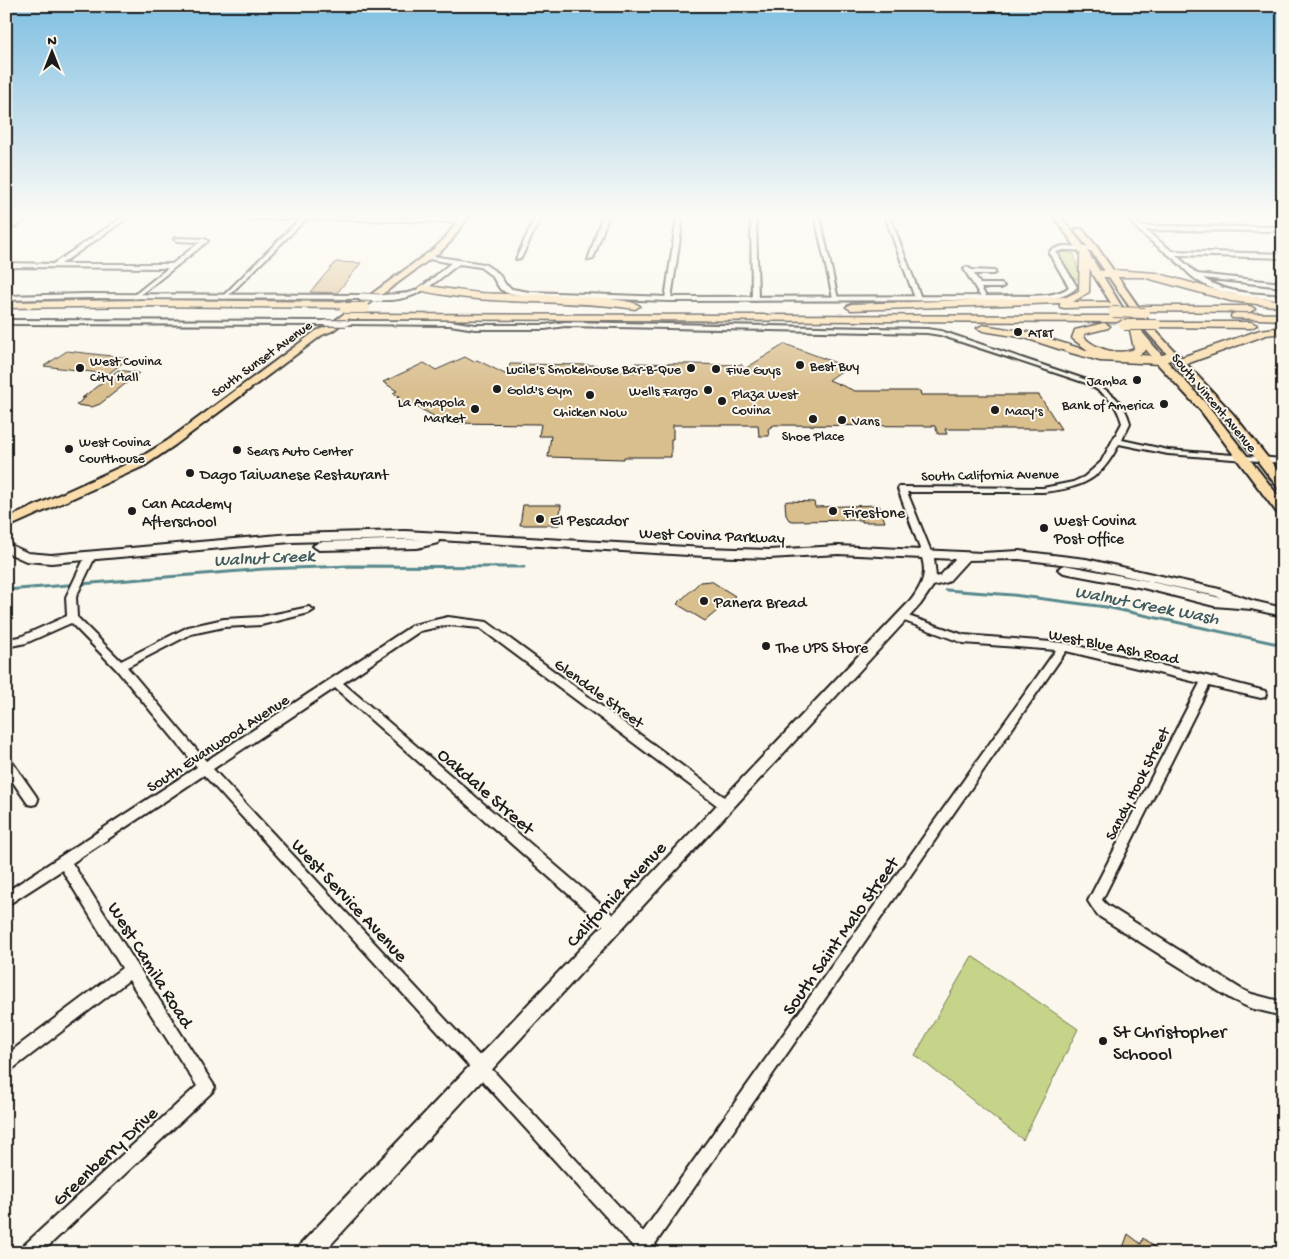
<svg xmlns="http://www.w3.org/2000/svg" width="1289" height="1259" font-family="'Gochi Hand',sans-serif">
<style>
.green{fill:#c5d488;stroke:#707852}
.lines{fill:none;stroke-linecap:round;stroke-linejoin:round}
.stream{stroke:#57888d;stroke-width:3}
.building{fill:#d9be8e;stroke:#1c1c1c}
.minor-casing{stroke:#1c1c1c;stroke-width:4}
.tertiary-casing{stroke:#1c1c1c;stroke-width:4}
.primary-casing{stroke:#1c1c1c;stroke-width:4}
.motorway-casing{stroke:#1c1c1c;stroke-width:3}
.minor{fill:#fbf7ec;fill-rule:evenodd}
.tertiary{fill:#fbf7ec;fill-rule:evenodd}
.primary{fill:#faddab;fill-rule:evenodd}
.motorway{fill:#faddab;fill-rule:evenodd}
.minor-bridge-casing{stroke:#1c1c1c;stroke-width:8;stroke-linecap:butt}
.tertiary-bridge-casing{stroke:#1c1c1c;stroke-width:9;stroke-linecap:butt}
.motorway-bridge-casing{stroke:#1c1c1c;stroke-width:12;stroke-linecap:butt}
.minor-bridge{stroke:#fbf7ec;stroke-width:5.5}
.tertiary-bridge{stroke:#fbf7ec;stroke-width:7}
.motorway-bridge{stroke:#faddab;stroke-width:10}
.poi-dot{fill:#1c1c1c;stroke:#fbf7ec;stroke-width:2}
.labels{text-anchor:middle;stroke-width:4;stroke-linejoin:round;paint-order:stroke}
.far-poi-label{font-size:14px;fill:#1c1c1c;stroke:#fbf7ec;text-anchor:start}
.far-street-label{font-size:14px;fill:#1c1c1c;stroke:#fbf7ec}
.poi-label{font-size:16px;fill:#1c1c1c;stroke:#fbf7ec;text-anchor:start}
.street-label{font-size:16px;fill:#1c1c1c;stroke:#fbf7ec}
.water-label{font-size:18px;font-style:italic;fill:#3f5b5e;stroke:#fbf7ec}
.near-street-label{font-size:19px;fill:#1c1c1c;stroke:#fbf7ec}
.near-poi-label{font-size:19px;fill:#1c1c1c;stroke:#fbf7ec;text-anchor:start}
</style>
<rect width="100%" height="100%" fill="#fbf7ec"/>
<filter id="ink" filterUnits="userSpaceOnUse"><feTurbulence type="fractalNoise" baseFrequency=".02" numOctaves="2"/><feDisplacementMap in="SourceGraphic" scale="10" xChannelSelector="R" yChannelSelector="G"/><feConvolveMatrix kernelMatrix="1 2 1 2 8 2 1 2 1" color-interpolation-filters="sRGB"/></filter>
<g filter="url(#ink)">
<g class="green">
<polygon points="1065,252 1074,254 1080,279 1074,279 1059,257 1061,253"/>
<polygon points="972,956 1078,1029 1023,1140 915,1055"/>
</g>
<g class="lines">
<g class="stream">
<polyline points="6,590 264,569 350,566 524,567"/>
<polyline points="946,590 1013,595 1106,607 1283,645"/>
</g>
</g>
<g class="building">
<polygon points="336,262 361,263 337,293 310,292"/>
<polygon points="785,344 847,367 829,380 855,391 920,391 921,395 1039,395 1061,429 945,429 947,434 938,434 935,426 774,425 768,429 769,436 759,436 758,425 673,425 673,439 671,439 671,457 624,457 624,459 548,457 551,436 539,436 541,424 446,423 412,404 409,405 397,398 400,397 393,393 397,391 383,382 424,363 436,370 465,357 474,362 477,360 507,375 510,364 597,365 596,373 617,371 635,372 635,363 742,365 743,370"/>
<polygon points="67,351 129,358 108,374 44,366"/>
<polygon points="118,370 139,373 100,404 92,407 76,405 86,397 82,398"/>
<polygon points="789,501 814,502 815,507 879,505 885,522 862,522 862,520 793,521 789,520 786,515 785,502"/>
<polygon points="523,505 561,505 559,525 520,525"/>
<polygon points="711,581 735,596 705,621 677,604 700,582"/>
<polygon points="1128,1234 1141,1244 1143,1238 1162,1253 1121,1253"/>
</g>
<g class="lines">
<defs>
<g id="minor">
<polygon points="25,217 31,217 6,232 6,228"/>
<polygon points="123,217 129,217 61,264 172,264 200,242 177,241 174,239 175,238 205,239 208,241 135,299 133,298 133,296 168,268 6,267 6,263 53,264"/>
<polygon points="242,217 462,218 465,220 462,222 306,219 225,299 222,297 300,219 244,219"/>
<polygon points="535,217 541,217 521,258 516,259"/>
<polygon points="602,217 608,217 593,259 588,260"/>
<polygon points="677,217 683,217 671,299 668,301 665,299"/>
<polygon points="751,217 756,217 758,299 755,301 752,299"/>
<polygon points="815,217 820,217 838,299 833,298"/>
<polygon points="885,217 890,217 921,298 920,299 915,298"/>
<path d="M 1127,217 L 1131,217 L 1142,226 L 1283,227 L 1283,231 L 1145,230 L 1172,251 L 1283,254 L 1283,258 L 1176,255 L 1197,274 L 1283,283 L 1283,287 L 1203,278 C 1226,294 1256,293 1283,296 L 1283,300 C 1253,297 1219,297 1194,278 C 1185,271 1179,262 1169,255 C 1155,244 1136,231 1127,217 Z"/>
<polygon points="967,267 972,270 995,271 995,273 993,274 974,274 980,284 1001,284 1004,286 1001,288 981,288 987,298 982,299 964,269"/>
<polygon points="6,320 326,321 329,323 326,325 6,324"/>
<path d="M 346,321 L 450,321 L 475,325 L 545,325 L 565,322 C 686,324 806,327 927,329 L 941,331 L 1090,381 C 1110,391 1124,401 1130,423 L 1122,440 L 1168,450 L 1283,459 L 1283,463 L 1168,454 L 1119,444 C 1101,480 1082,488 1043,492 L 907,492 L 932,554 L 927,557 L 922,554 L 898,489 L 899,487 L 1043,488 L 1073,482 L 1084,477 L 1101,462 L 1122,423 C 1116,401 1105,394 1086,383 L 940,335 L 927,333 L 565,326 L 545,329 L 475,329 L 450,325 L 344,324 L 344,322 Z"/>
<polygon points="91,552 96,555 76,597 77,617 121,661 188,627 224,619 261,617 309,607 314,610 309,613 261,625 224,627 191,634 127,667 206,761 413,625 448,617 487,622 730,801 732,805 730,809 726,810 722,809 480,628 448,625 420,631 343,683 619,920 621,925 619,930 614,932 609,930 335,688 213,769 643,1232 1056,650 963,643 899,619 897,617 899,615 905,615 964,635 1064,643 1207,676 1265,691 1266,694 1265,697 1261,698 1209,686 1102,900 1107,905 1241,989 1252,994 1283,1002 1283,1016 1250,1008 1231,999 1097,915 1088,901 1090,897 1200,683 1066,651 655,1244 660,1253 639,1253 204,775 72,863 215,1087 212,1092 41,1253 19,1253 22,1247 197,1086 129,980 11,1070 6,1073 6,1055 122,968 62,870 6,906 6,892 197,767 116,669 71,623 26,643 6,647 6,639 20,637 67,616 66,597 86,555"/>
<polygon points="6,757 10,759 36,796 38,800 36,804 32,805 28,804 6,772"/>
</g>
<g id="tertiary">
<path d="M 1063,246 L 1094,247 L 1097,249 L 1094,251 L 1063,250 L 1056,252 L 1077,287 C 1061,304 1029,299 1007,300 L 668,301 L 529,296 L 507,293 L 500,289 L 492,276 L 480,267 L 459,264 C 436,281 421,298 391,300 C 385,300 381,301 376,298 C 385,292 401,296 412,292 C 426,286 439,272 451,263 L 424,258 L 423,257 L 426,255 L 484,264 L 498,273 L 506,285 L 512,289 L 529,292 L 668,297 L 1007,296 C 1026,295 1054,299 1069,287 L 1049,253 L 1051,250 Z"/>
<polygon points="85,294 362,295 366,297 362,299 85,298 6,300 6,296"/>
<path d="M 405,531 L 705,548 L 769,550 L 838,546 L 982,553 L 1019,551 L 1086,559 L 1219,589 L 1253,601 L 1283,608 L 1283,616 L 1251,609 L 1214,606 L 1143,588 L 1064,573 L 1058,569 L 1064,565 L 1143,580 L 1221,598 L 1216,596 L 1086,567 L 1019,559 L 968,560 L 948,582 L 933,586 L 920,605 L 323,1253 L 297,1253 L 300,1245 L 912,599 C 922,585 927,575 922,558 L 838,554 L 769,558 L 705,556 L 439,540 L 438,543 L 417,548 L 319,550 L 313,546 L 319,542 L 421,539 L 405,539 L 291,542 L 51,563 L 26,561 L 6,552 L 6,543 L 28,553 L 51,555 L 291,534 ZM 934,558 L 955,559 L 940,576 L 936,577 Z"/>
</g>
<g id="primary">
<polygon points="461,217 468,217 451,241 441,251 332,331 322,335 175,445 144,466 6,528 6,519 136,460 167,441 316,331 326,327 435,248 445,238"/>
<polygon points="1054,217 1061,217 1086,249 1125,312 1164,358 1209,407 1283,502 1283,515 1278,514 1201,411 1156,362 1119,316 1078,250"/>
<polygon points="1076,229 1082,229 1097,247 1153,328 1233,414 1283,477 1283,490 1279,489 1225,418 1147,332 1091,251 1075,231"/>
</g>
<g id="motorway">
<polygon points="1085,252 1090,255 1089,292 1073,302 1108,302 1113,305 1112,307 1064,308 1060,307 1060,303 851,310 846,307 851,304 1066,297 1079,291 1080,255"/>
<polygon points="1113,270 1156,273 1231,294 1283,301 1283,307 1231,301 1143,277 1096,277 1091,274 1096,271"/>
<path d="M 423,285 C 442,288 461,291 480,293 C 506,295 628,294 640,306 L 635,309 C 564,298 490,307 419,290 L 418,288 Z"/>
<polygon points="147,300 350,302 355,305 350,308 147,306 6,308 6,302"/>
<polygon points="1141,306 1250,306 1255,309 1250,312 1137,311 1136,309 1137,307"/>
<polygon points="1236,313 1283,314 1283,320 1232,318 1231,316 1232,314"/>
<polygon points="354,314 1117,316 1122,319 1117,322 350,319 349,317"/>
<polygon points="1157,322 1251,322 1257,325 1251,328 1153,327 1151,325"/>
<path d="M 1104,323 L 1110,326 L 1108,328 L 1084,334 L 1084,337 C 1095,349 1119,356 1134,349 L 1130,330 L 1136,327 L 1142,330 L 1146,350 L 1139,355 L 1159,356 L 1174,351 L 1180,355 L 1178,357 L 1160,364 L 1100,361 L 1071,353 L 1025,338 L 983,331 L 977,328 L 983,325 L 1027,332 L 1089,351 L 1074,340 L 1072,338 L 1075,330 Z"/>
<polygon points="1283,327 1283,333 1266,335 1184,365 1180,366 1174,362 1176,359 1260,330"/>
</g>
</defs>
<use href="#minor" class="minor-casing"/>
<use href="#tertiary" class="tertiary-casing"/>
<use href="#primary" class="primary-casing"/>
<use href="#motorway" class="motorway-casing"/>
<use href="#minor" class="minor"/>
<use href="#tertiary" class="tertiary"/>
<use href="#primary" class="primary"/>
<use href="#motorway" class="motorway"/>
<defs>
<polyline id="minor-bridge" points="326,323 346,323"/>
<polyline id="tertiary-bridge" points="362,297 380,298"/>
<g id="motorway-bridge">
<polyline points="345,308 365,308"/>
<polyline points="1113,312 1145,313"/>
<polyline points="1124,325 1157,325"/>
</g>
</defs>
<use href="#minor-bridge" class="minor-bridge-casing"/>
<use href="#tertiary-bridge" class="tertiary-bridge-casing"/>
<use href="#motorway-bridge" class="motorway-bridge-casing"/>
<use href="#minor-bridge" class="minor-bridge"/>
<use href="#tertiary-bridge" class="tertiary-bridge"/>
<use href="#motorway-bridge" class="motorway-bridge"/>
</g>
</g>
<linearGradient id="sky" x2="0" y2="1"><stop stop-color="#7ebfe2"/><stop offset="0.55" stop-color="#fdfbf6"/><stop offset="1" stop-color="#fdfbf6" stop-opacity="0"/></linearGradient>
<rect width="1289" height="393" fill="url(#sky)"/>
<g class="poi-dot">
<circle cx="1018" cy="332" r="5"/>
<circle cx="800" cy="365" r="5"/>
<circle cx="80" cy="368" r="5"/>
<circle cx="691" cy="368" r="5"/>
<circle cx="716" cy="369" r="5"/>
<circle cx="1137" cy="380" r="5"/>
<circle cx="497" cy="389" r="5"/>
<circle cx="708" cy="390" r="5"/>
<circle cx="590" cy="395" r="5"/>
<circle cx="722" cy="401" r="5"/>
<circle cx="1164" cy="404" r="5"/>
<circle cx="475" cy="409" r="5"/>
<circle cx="995" cy="410" r="5"/>
<circle cx="813" cy="419" r="5"/>
<circle cx="842" cy="420" r="5"/>
<circle cx="69" cy="449" r="5"/>
<circle cx="237" cy="450" r="5"/>
<circle cx="190" cy="473" r="5"/>
<circle cx="132" cy="511" r="5"/>
<circle cx="833" cy="511" r="5"/>
<circle cx="540" cy="519" r="5"/>
<circle cx="1044" cy="528" r="5"/>
<circle cx="704" cy="601" r="5"/>
<circle cx="766" cy="646" r="5"/>
<circle cx="1103" cy="1041" r="5"/>
</g>
<g class="labels">
<g class="far-poi-label">
<text x="1028" y="337">AT&amp;T</text>
<text x="90" y="365">West Covina<tspan x="90" dy="16">City Hall</tspan></text>
<text x="810" y="370">Best Buy</text>
<text x="681" y="373" text-anchor="end">Lucile's Smokehouse Bar-B-Que</text>
<text x="726" y="374">Five Guys</text>
<text x="1127" y="385" text-anchor="end">Jamba</text>
<text x="507" y="394">Gold's Gym</text>
<text x="698" y="395" text-anchor="end">Wells Fargo</text>
<text x="732" y="398">Plaza West<tspan x="732" dy="16">Covina</tspan></text>
<text x="465" y="406" text-anchor="end">La Amapola<tspan x="465" dy="16">Market</tspan></text>
<text x="1154" y="409" text-anchor="end">Bank of America</text>
<text x="1005" y="415">Macy's</text>
<text x="590" y="416" text-anchor="middle">Chicken Now</text>
<text x="852" y="425">Vans</text>
<text x="813" y="440" text-anchor="middle">Shoe Place</text>
<text x="79" y="446">West Covina<tspan x="79" dy="16">Courthouse</tspan></text>
<text x="247" y="455">Sears Auto Center</text>
</g>
<g class="far-street-label">
<text transform="translate(261 358) rotate(-36)" y="5">South Sunset Avenue</text>
<text transform="translate(1215 402) rotate(50)" y="5">South Vincent Avenue</text>
<text transform="translate(990 474) rotate(-1)" y="5">South California Avenue</text>
</g>
<g class="poi-label">
<text x="200" y="479">Dago Taiwanese Restaurant</text>
<text x="142" y="508">Can Academy<tspan x="142" dy="18">Afterschool</tspan></text>
<text x="843" y="517">Firestone</text>
<text x="550" y="525">El Pescador</text>
<text x="1054" y="525">West Covina<tspan x="1054" dy="18">Post Office</tspan></text>
<text x="714" y="607">Panera Bread</text>
<text x="776" y="652">The UPS Store</text>
</g>
<g class="street-label">
<text transform="translate(712 534) rotate(2)" y="6">West Covina Parkway</text>
<text transform="translate(1114 645) rotate(11)" y="6">West Blue Ash Road</text>
<text transform="translate(600 692) rotate(36)" y="6">Glendale Street</text>
<text transform="translate(217 742) rotate(-33)" y="6">South Evanwood Avenue</text>
<text transform="translate(1136 783) rotate(-63)" y="6">Sandy Hook Street</text>
</g>
<g class="water-label">
<text transform="translate(264 557) rotate(-3)" y="6">Walnut Creek</text>
<text transform="translate(1147 604) rotate(11)" y="6">Walnut Creek Wash</text>
</g>
<g class="near-street-label">
<text transform="translate(487 790) rotate(41)" y="7">Oakdale Street</text>
<text transform="translate(615 893) rotate(-47)" y="7">California Avenue</text>
<text transform="translate(351 899) rotate(47)" y="7">West Service Avenue</text>
<text transform="translate(839 935) rotate(-55)" y="7">South Saint Malo Street</text>
<text transform="translate(152 964) rotate(58)" y="7">West Camila Road</text>
<text transform="translate(104 1155) rotate(-43)" y="7">Greenberry Drive</text>
</g>
<g class="near-poi-label">
<text x="1113" y="1037">St Christopher<tspan x="1113" dy="22">Schoool</tspan></text>
</g>
</g>
<rect width="1289" height="1259" fill="none" stroke="#fbf7ec" stroke-width="25"/>
<rect x="12" y="12" width="1264" height="1234" fill="none" stroke="#1c1c1c" stroke-width="2" filter="url(#ink)"/>
<g transform="translate(52 52)" stroke="#fbf7ec" stroke-width="4" paint-order="stroke">
<path d="M0-4L9 19L0 12L-9 19Z" fill="#1c1c1c"/>
<text y="-8" font-size="14" font-weight="bold" text-anchor="middle" fill="#1c1c1c">N</text>
</g>
</svg>
